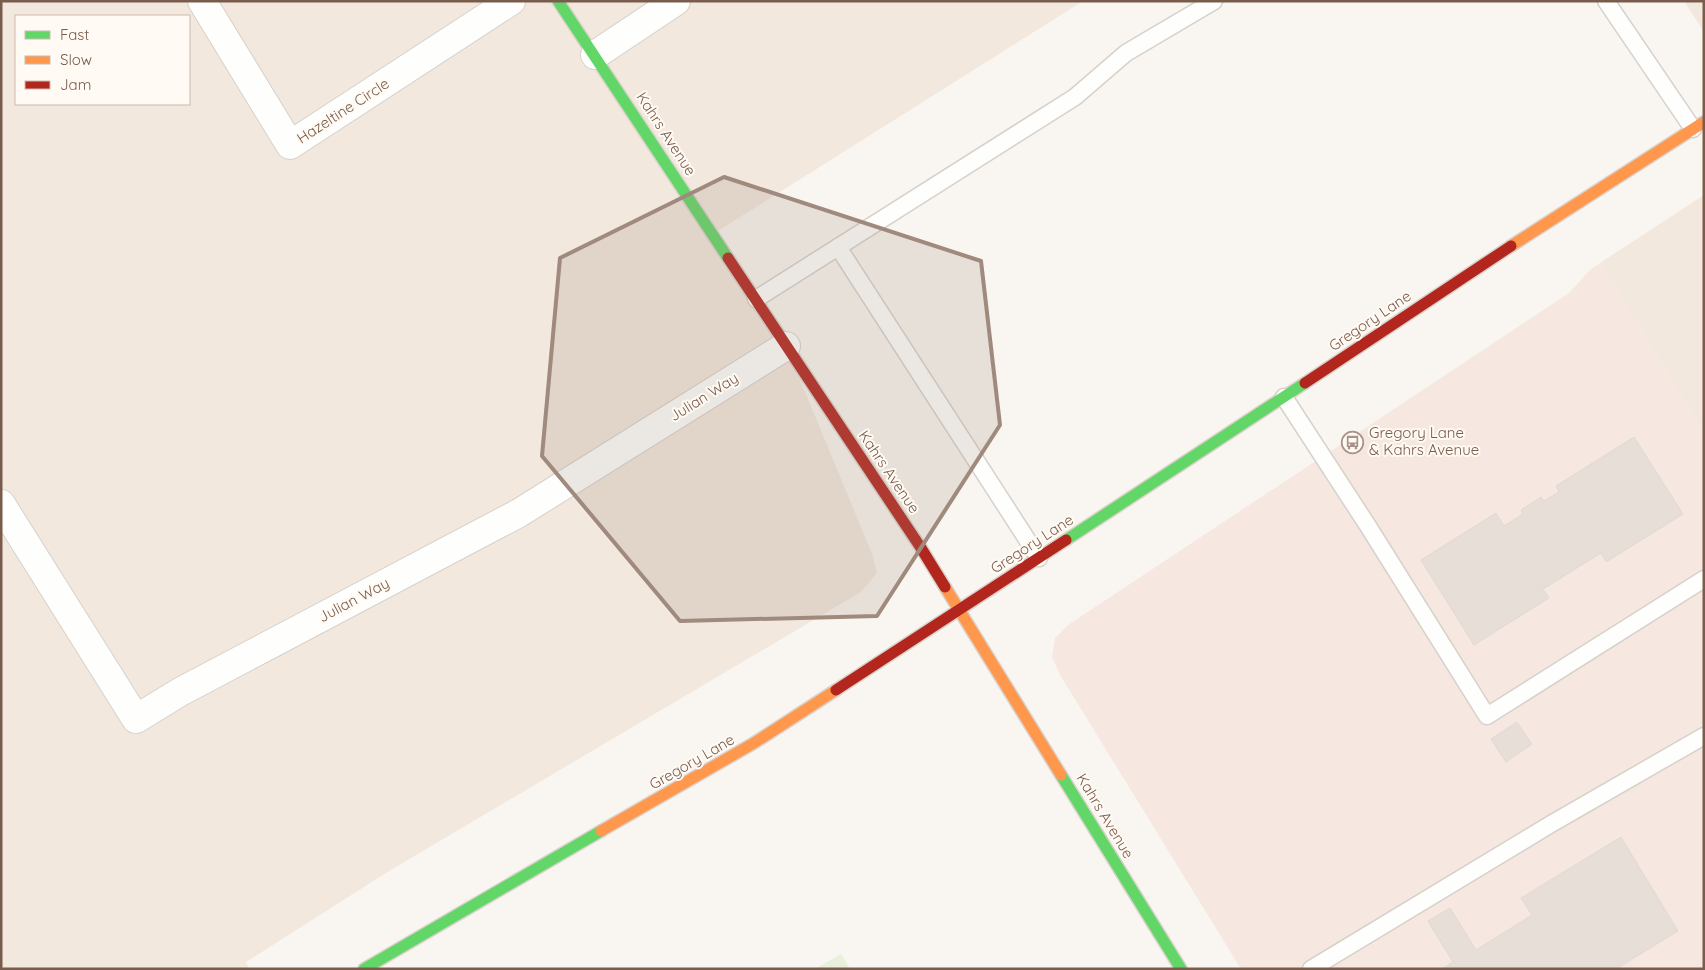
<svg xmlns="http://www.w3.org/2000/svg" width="1705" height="970" font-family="Quicksand,sans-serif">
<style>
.residential{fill:#f2e8de;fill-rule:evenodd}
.commercial{fill:#f6e8e1}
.green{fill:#e7f0db}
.building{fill:#e6ded7;stroke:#e2d8d2}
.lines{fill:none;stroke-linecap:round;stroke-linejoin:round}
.lane-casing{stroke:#d7d1cb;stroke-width:19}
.street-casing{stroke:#d7d1cb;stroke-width:30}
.fast-casing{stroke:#d9d2cb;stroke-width:14}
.slow-casing{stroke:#d9d2cb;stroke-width:14}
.jam-casing{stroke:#d9d2cb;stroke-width:14}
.lane{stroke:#fefefd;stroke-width:16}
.street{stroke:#fefefd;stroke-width:28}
.fast{stroke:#63d668;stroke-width:11}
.slow{stroke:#ff974d;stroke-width:11}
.jam{stroke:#b3261e;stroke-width:11}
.marked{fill:#9f8a7d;fill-opacity:0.2;stroke:#9f8a7d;stroke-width:4;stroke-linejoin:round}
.labels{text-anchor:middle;stroke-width:4;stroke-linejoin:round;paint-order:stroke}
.street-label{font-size:15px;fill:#7a5c4d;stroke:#fffaf3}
.poi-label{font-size:15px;fill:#7a5c4d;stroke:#fffaf3;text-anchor:start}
</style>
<rect width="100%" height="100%" fill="#f9f5f0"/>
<g class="residential">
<path d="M 1,1 L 1083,1 L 713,234 L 786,346 L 873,556 L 877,573 L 861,592 L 389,871 L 246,962 L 249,969 L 1,969 ZM 16,16 L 189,16 L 189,104 L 16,104 Z"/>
<polygon points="1684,1 1704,1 1704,32"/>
<polygon points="1704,195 1704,434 1600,263"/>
</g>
<polygon class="commercial" points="1600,263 1704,434 1704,969 1241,969 1060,675 1052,657 1055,638 1068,625 1569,293 1591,269"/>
<polygon class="green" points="841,954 850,969 815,969"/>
<g class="building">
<polygon points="1634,437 1683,514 1606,562 1601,553 1543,589 1549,598 1474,645 1421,560 1496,513 1504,526 1523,514 1521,510 1541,497 1544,501 1559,492 1556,486"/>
<polygon points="1517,722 1532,744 1506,762 1491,739"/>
<polygon points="1621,837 1678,931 1616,969 1565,969 1564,967 1561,969 1442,969 1453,962 1428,921 1450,908 1476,950 1532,915 1521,898"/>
</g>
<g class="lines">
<defs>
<g id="lane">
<polyline points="1606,1 1693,129"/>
<polyline points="838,247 1039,558"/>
<polyline points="756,299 1075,97 1126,53 1214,1"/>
<polyline points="1284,397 1368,526 1487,716 1704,579"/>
<polyline points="1311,969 1551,824 1704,736"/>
</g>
<g id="street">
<polyline points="202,1 290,145 511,1"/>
<polyline points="595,55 676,1"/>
<polyline points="1,504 136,719 180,692 519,513 786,346"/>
</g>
<g id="fast">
<polyline points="558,1 728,258"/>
<polyline points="1066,540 1305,383"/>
<polyline points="1061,775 1181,969"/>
<polyline points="364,969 601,831"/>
</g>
<g id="slow">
<polyline points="1511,246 1704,122"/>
<polyline points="945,587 1061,775"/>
<polyline points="601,831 754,743 836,690"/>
</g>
<g id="jam">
<polyline points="728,258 921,548 945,587"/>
<polyline points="1305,383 1511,246"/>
<polyline points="836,690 1066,540"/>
</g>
</defs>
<use href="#lane" class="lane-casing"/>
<use href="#street" class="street-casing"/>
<use href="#fast" class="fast-casing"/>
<use href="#slow" class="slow-casing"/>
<use href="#jam" class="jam-casing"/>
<use href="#lane" class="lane"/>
<use href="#street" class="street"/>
<use href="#fast" class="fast"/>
<use href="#slow" class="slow"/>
<use href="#jam" class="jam"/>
</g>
<path class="marked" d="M 724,177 L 981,261 L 1000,425 L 877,616 L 680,621 L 542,456 L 560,258 Z"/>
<defs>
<symbol id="bus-ring" viewBox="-11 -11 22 22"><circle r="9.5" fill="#fffaf3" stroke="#a69286" stroke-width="1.5"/><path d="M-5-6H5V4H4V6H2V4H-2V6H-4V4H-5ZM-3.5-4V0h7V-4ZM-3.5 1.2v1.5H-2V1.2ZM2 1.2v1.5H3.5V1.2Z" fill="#a69286"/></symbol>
</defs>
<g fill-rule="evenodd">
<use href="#bus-ring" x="1340" y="430" width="25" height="25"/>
</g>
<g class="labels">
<g class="street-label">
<text transform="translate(343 111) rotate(-33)" y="5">Hazeltine Circle</text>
<text transform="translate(666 134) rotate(57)" y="5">Kahrs Avenue</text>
<text transform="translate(1370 321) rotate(-34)" y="5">Gregory Lane</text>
<text transform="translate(704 397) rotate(-32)" y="5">Julian Way</text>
<text transform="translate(889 472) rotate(56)" y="5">Kahrs Avenue</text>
<text transform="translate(1032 544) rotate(-33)" y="5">Gregory Lane</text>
<text transform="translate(354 600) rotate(-28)" y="5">Julian Way</text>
<text transform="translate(692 762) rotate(-30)" y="5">Gregory Lane</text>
<text transform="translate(1105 816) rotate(59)" y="5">Kahrs Avenue</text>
</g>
<g class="poi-label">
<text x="1369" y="438">Gregory Lane<tspan x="1369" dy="17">&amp; Kahrs Avenue</tspan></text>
</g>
</g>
<rect width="1705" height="970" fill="none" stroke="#7a5c4d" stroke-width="5"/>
<rect x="15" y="15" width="175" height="90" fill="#fffaf3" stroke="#cabbb1"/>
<rect x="25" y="31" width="25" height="8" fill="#63d668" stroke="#cabbb1"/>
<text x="60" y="40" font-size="15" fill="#7a5c4d">Fast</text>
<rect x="25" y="56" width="25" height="8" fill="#ff974d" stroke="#cabbb1"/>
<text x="60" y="65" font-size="15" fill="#7a5c4d">Slow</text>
<rect x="25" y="81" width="25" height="8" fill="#b3261e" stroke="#cabbb1"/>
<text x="60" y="90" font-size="15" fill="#7a5c4d">Jam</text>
</svg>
